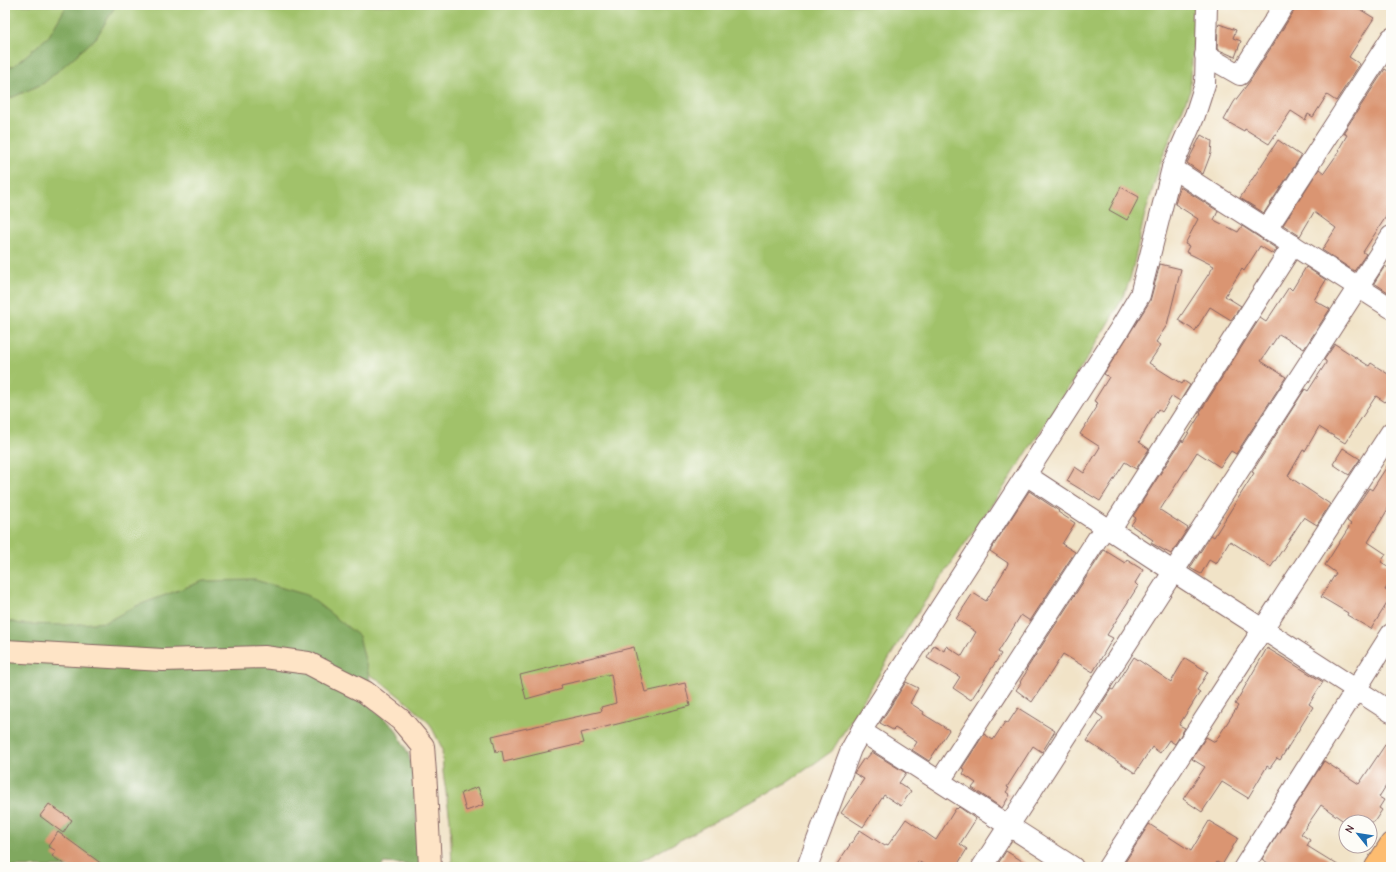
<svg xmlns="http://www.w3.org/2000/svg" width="1396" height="872" font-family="'Comic Neue',sans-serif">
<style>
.green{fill:#a1c26a;stroke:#76704a}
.forest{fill:#80a85e;stroke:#656444}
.building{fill:#da9572}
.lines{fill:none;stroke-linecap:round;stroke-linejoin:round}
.street-casing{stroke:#846462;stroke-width:22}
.secondary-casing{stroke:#846462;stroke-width:24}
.primary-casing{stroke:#846462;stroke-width:24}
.street{stroke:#fff;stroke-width:20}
.secondary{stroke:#fee4c6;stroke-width:22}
.primary{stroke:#fdbc70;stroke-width:22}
</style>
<rect width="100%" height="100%" fill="#fdfcf7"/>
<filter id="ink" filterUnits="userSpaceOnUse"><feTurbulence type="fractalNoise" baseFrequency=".025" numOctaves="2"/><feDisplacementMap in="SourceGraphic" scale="8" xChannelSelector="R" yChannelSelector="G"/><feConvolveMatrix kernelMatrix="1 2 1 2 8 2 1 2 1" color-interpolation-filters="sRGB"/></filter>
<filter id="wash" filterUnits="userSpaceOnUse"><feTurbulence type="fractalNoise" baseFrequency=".012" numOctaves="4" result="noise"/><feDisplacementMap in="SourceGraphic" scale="16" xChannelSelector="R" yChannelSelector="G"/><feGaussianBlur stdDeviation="0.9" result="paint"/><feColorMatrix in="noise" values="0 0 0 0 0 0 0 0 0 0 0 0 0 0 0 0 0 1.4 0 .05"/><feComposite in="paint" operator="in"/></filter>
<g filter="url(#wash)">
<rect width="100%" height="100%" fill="#f1e3c7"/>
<polygon class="green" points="5,5 1196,5 1190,91 1162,158 1144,218 1131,276 1124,296 1088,357 1011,477 917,613 832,751 788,782 630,867 452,867 450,819 443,772 442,748 430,724 410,705 379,680 343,661 5,640"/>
<g class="forest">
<polygon points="67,5 116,5 96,38 44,83 11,98 5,97 5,69 15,65 49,36"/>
<polygon points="255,580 307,595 359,636 370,680 367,703 395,728 408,753 415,779 416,815 423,866 384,863 381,867 5,867 5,620 21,624 66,625 106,622 136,606 203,581"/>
</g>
<g id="blocks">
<g class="building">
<polygon points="1295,5 1353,5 1374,18 1349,57 1360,64 1336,101 1327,95 1313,117 1308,114 1305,120 1291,111 1269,144 1245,129 1244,131 1224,120 1234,102 1250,81 1294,11"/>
<polygon points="1219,24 1236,30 1233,38 1241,41 1235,57 1217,49 1218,27"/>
<polygon points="1385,69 1391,73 1391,209 1363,252 1366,254 1355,270 1354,271 1322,250 1336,228 1314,212 1300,236 1283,225 1319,169 1324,173 1340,150 1339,149 1347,135 1343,133"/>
<polygon points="1201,135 1212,141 1211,153 1203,174 1187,163"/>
<polygon points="1278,140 1301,156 1264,213 1240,198"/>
<polygon points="1121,187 1139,197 1127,220 1109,210"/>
<polygon points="1180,187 1218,211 1214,220 1238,232 1242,226 1277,249 1273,254 1260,246 1244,271 1242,269 1225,296 1241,306 1231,320 1210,307 1195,331 1178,320 1214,266 1186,252 1189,246 1185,244 1198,219 1175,204"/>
<polygon points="1160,264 1181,269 1167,325 1156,342 1161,345 1149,363 1182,384 1184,381 1190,385 1180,401 1172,396 1162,412 1158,409 1139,442 1149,449 1136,469 1125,462 1100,501 1067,481 1075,467 1084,473 1100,447 1080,434 1097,407 1096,406 1098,403 1094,401 1109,377 1104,374 1150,301"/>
<polygon points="1385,266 1391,270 1391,294 1374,283"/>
<polygon points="1306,267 1326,280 1314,300 1330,309 1304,349 1279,334 1261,361 1286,377 1236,454 1231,451 1220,467 1197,452 1183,474 1160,510 1188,528 1171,554 1151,543 1153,540 1131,525 1136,518 1133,516 1182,440 1183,442 1201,413 1200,412 1260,318 1266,322 1289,287 1292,290"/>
<polygon points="1335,344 1369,366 1371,363 1391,376 1391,392 1385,402 1376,396 1345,443 1319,427 1305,451 1303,450 1288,476 1330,504 1317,525 1304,517 1271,567 1230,541 1216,564 1209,560 1201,574 1190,568 1211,535 1214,537 1254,473 1252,472 1256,466 1305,389 1308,391 1326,363 1326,361 1324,360"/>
<polygon points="1343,448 1360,459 1349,475 1333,464"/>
<polygon points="1391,460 1391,504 1368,542 1386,554 1381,562 1391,568 1391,580 1385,590 1391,593 1391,597 1371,629 1347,615 1348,613 1321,597 1336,573 1325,565 1351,524 1347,521 1369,488 1372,490"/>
<polygon points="1029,491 1059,511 1058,512 1075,523 1062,544 1075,552 1030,621 1021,615 998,652 1001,654 971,700 953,688 960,677 927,658 934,645 944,651 946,646 962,656 976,632 956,619 973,593 986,601 1007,566 1008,563 990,551"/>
<polygon points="1104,550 1125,563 1127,560 1143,570 1135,583 1138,586 1107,635 1113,638 1093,672 1063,654 1032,702 1016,690 1021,683 1020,682 1027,671 1026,670"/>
<polygon points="634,647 645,692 685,683 690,706 581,733 584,743 521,758 504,762 502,751 496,752 492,736 602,711 601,707 616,703 611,674 561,685 562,689 526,699 520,675"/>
<polygon points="1267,648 1323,682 1309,704 1313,707 1280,760 1277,758 1270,768 1267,766 1248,798 1222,782 1202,812 1183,799 1205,767 1192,759 1206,737 1215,742 1238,706 1235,704"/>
<polygon points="1134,657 1171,682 1185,658 1208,672 1197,690 1200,692 1179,725 1185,728 1175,744 1169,740 1160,753 1152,747 1135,773 1087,741 1103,718 1096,713 1111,689 1113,690"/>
<polygon points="906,682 918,688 910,703 924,712 923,714 949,730 929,761 912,750 917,742 895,728 893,730 880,723"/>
<polygon points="1018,708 1055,731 1042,752 1033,746 1007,787 1009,788 1006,792 1010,795 1002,808 972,788 976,783 963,774 965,770 962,768 984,734 993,740 1005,722 1008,723"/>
<polygon points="1391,736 1391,778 1379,797 1384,800 1379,808 1382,810 1374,822 1345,822 1321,805 1301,834 1310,840 1307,846 1341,867 1274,867 1262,859 1324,761 1359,784"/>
<polygon points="872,752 906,773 899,783 911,791 901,806 884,795 863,827 841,813 864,779 854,773 864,758 866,759"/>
<polygon points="478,787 483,801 482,802 483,805 466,811 461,793"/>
<polygon points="49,804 72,820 63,833 40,816"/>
<polygon points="959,807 976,819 960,844 967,849 956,867 928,867 918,861 914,867 835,867 860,830 885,846 886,844 888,845 906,819 936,840 956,808 957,809"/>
<polygon points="1209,821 1238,838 1222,865 1217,862 1214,866 1215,867 1122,867 1149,824 1191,851"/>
<polygon points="58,832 106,867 68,867 52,856 56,851 48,846"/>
<polygon points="1006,851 1032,867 996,867"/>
</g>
</g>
</g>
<g filter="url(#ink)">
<use href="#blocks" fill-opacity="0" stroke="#846462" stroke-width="1"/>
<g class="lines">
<defs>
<g id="street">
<polyline points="1205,55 1240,75 1284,5"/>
<polyline points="1172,168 1391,308"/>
<polyline points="1267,229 1391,38"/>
<polyline points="1026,475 1174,572 1391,712"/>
<polyline points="1110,531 1293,245"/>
<polyline points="861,731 1073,867"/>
<polyline points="940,781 1105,527"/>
<polyline points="807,867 851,749 861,731 1119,330 1140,295 1172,168 1195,115 1205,84 1207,5"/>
<polyline points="982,867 1391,236"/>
<polyline points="1108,867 1391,432"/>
<polyline points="1244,867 1391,634"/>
</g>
<polyline id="secondary" points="5,651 163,660 264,657 308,663 335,677 365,692 401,720 423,746 426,787 430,867"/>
<polyline id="primary" points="1376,867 1391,844"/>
</defs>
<use href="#street" class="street-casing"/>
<use href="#secondary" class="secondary-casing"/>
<use href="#primary" class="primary-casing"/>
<use href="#street" class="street"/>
<use href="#secondary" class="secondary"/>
<use href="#primary" class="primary"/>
</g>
</g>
<rect width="1396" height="872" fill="none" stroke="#fdfcf7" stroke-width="20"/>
<g transform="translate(1358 834) rotate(300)"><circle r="19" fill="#fdfcf7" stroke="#b5a4a5"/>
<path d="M0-3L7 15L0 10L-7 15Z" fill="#1f6fb2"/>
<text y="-6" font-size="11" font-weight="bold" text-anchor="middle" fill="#4a1f2b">N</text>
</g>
</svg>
